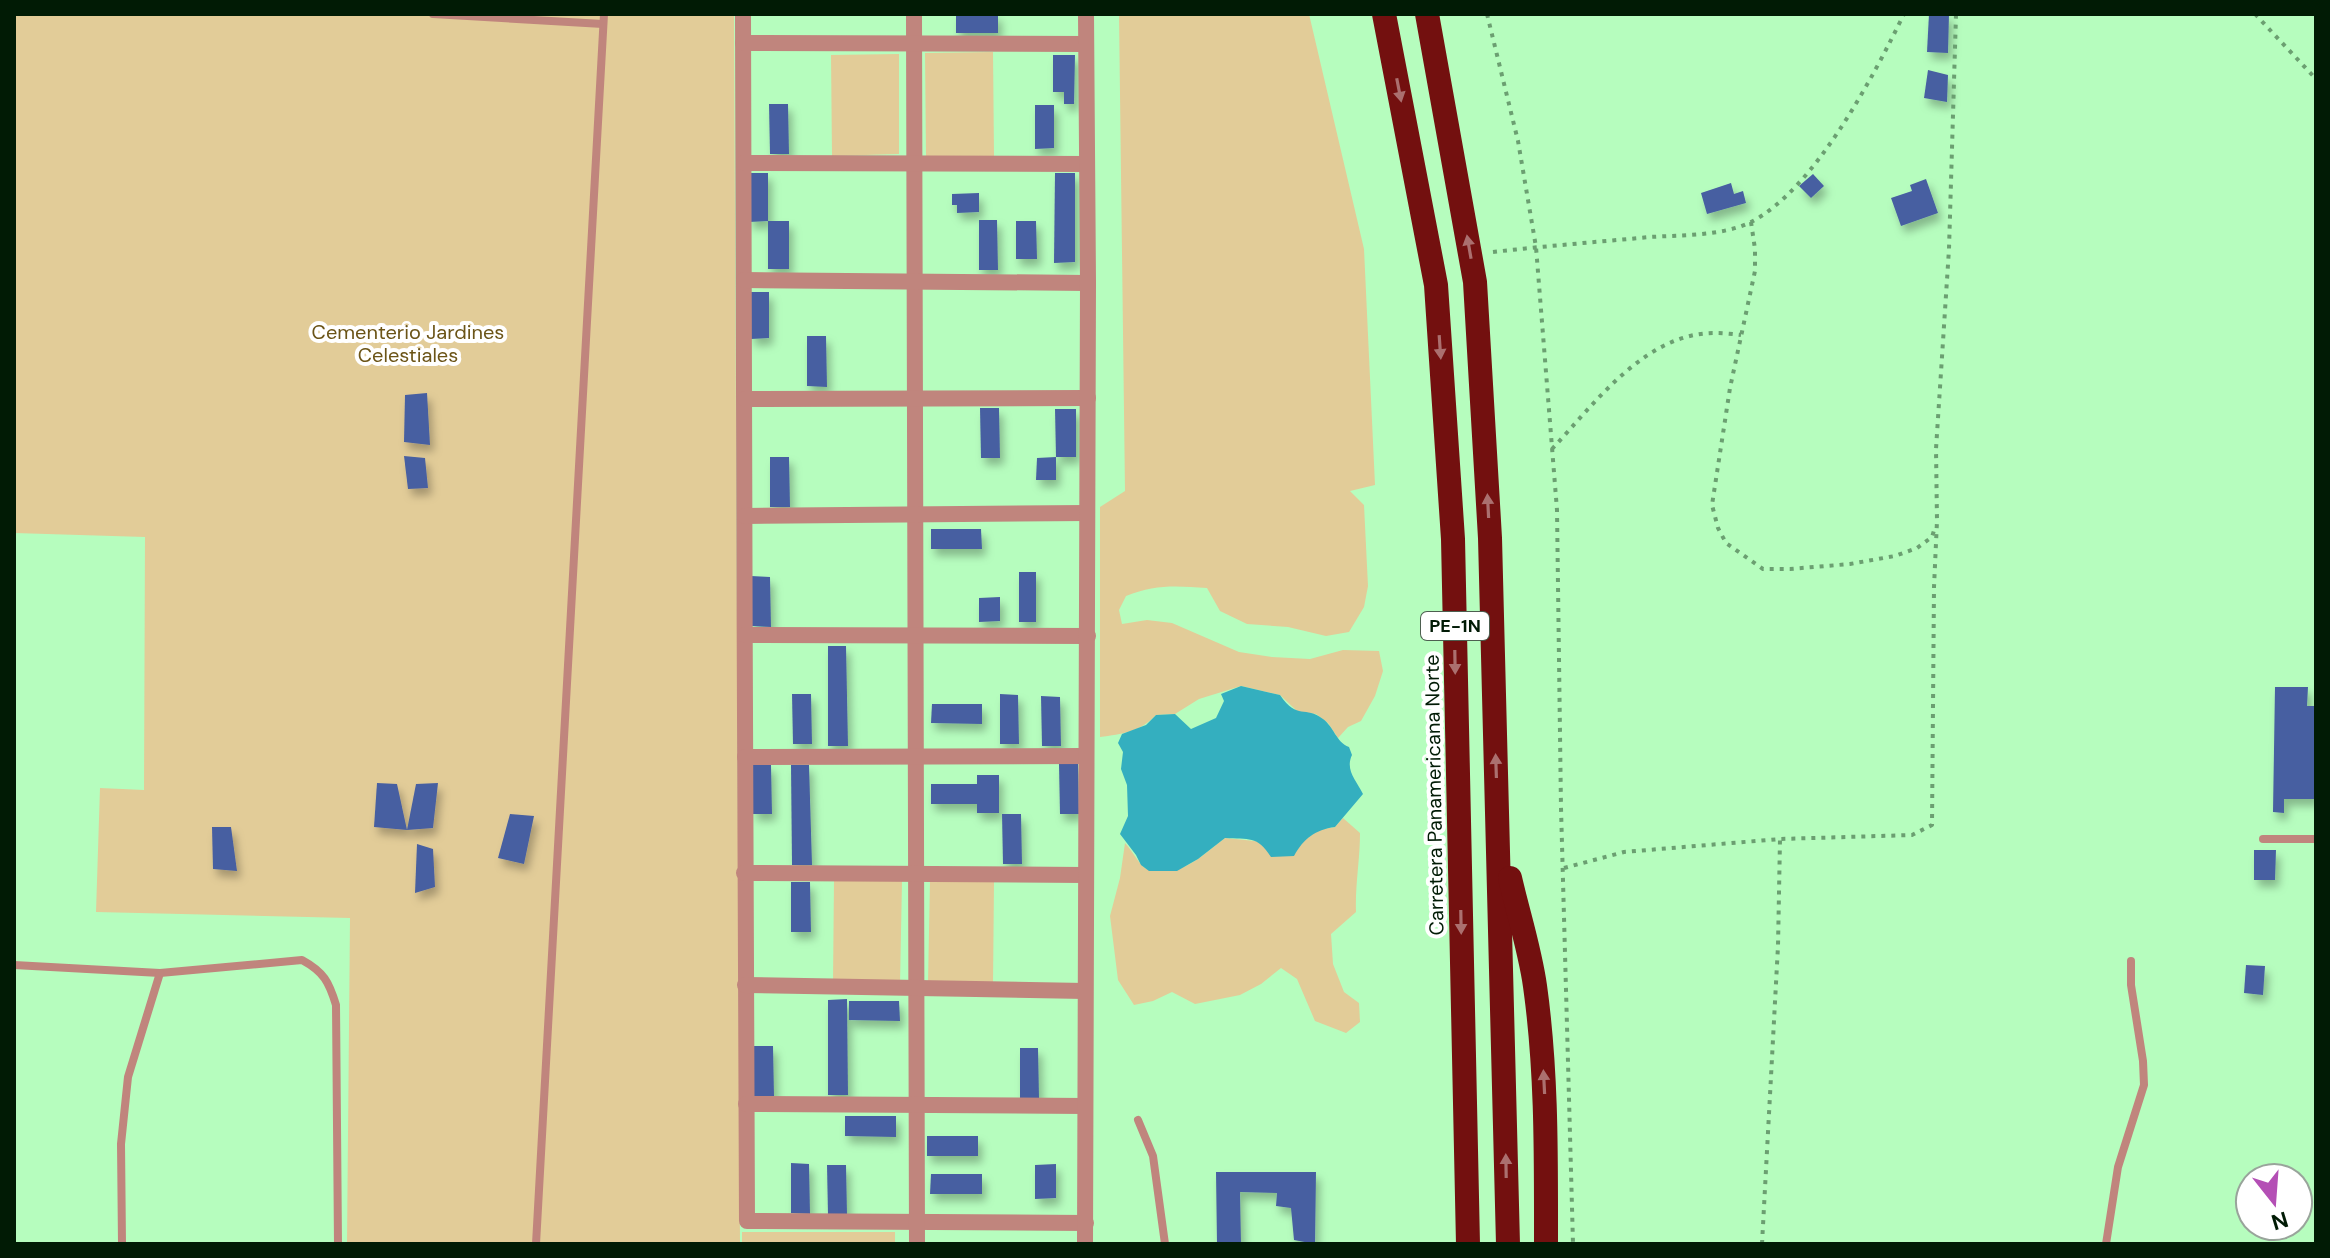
<svg xmlns="http://www.w3.org/2000/svg" width="2330" height="1258" font-family="'DM Sans',sans-serif">
<style>
.green{fill:#e2cc98}
.water{fill:#34afbf}
.building{fill:#475fa1;filter:url(#shadow)}
.lines{fill:none;stroke-linecap:round;stroke-linejoin:round}
.path{stroke:#6b9f71;stroke-width:4;stroke-dasharray:4 6;stroke-linecap:butt}
.service{stroke:#c0857d;stroke-width:8}
.minor{stroke:#c0857d;stroke-width:16}
.motorway{stroke:#73100f;stroke-width:24}
.oneway{fill:#ab706f}
.labels{text-anchor:middle;stroke-width:8;stroke-linejoin:round;paint-order:stroke}
.shield{fill:#fff;stroke:#4d5f50;stroke-width:2}
.shield-label{font-size:18px;font-weight:bold;fill:#011b05}
.park-label{font-size:20px;fill:#6b5417;stroke:#fff}
.street-label{font-size:20px;fill:#011b05;stroke:#fff}
</style>
<defs>
<filter id="shadow"><feDropShadow dx="4" dy="7" stdDeviation="4" flood-color="#0004"/></filter>
</defs>
<rect width="100%" height="100%" fill="#b6fdbe"/>
<g class="green">
<polygon points="14,14 734,14 740,1244 347,1244 350,918 96,912 100,788 144,790 145,537 14,533"/>
<path d="M 1119,14 L 1309,14 L 1364,249 L 1375,485 L 1350,491 L 1364,505 L 1368,586 L 1364,607 L 1349,632 L 1326,636 L 1288,627 L 1247,624 L 1220,611 L 1207,588 C 1177,586 1155,584 1126,596 L 1119,610 L 1122,624 L 1147,620 L 1172,623 L 1239,652 L 1272,657 L 1310,659 L 1343,650 L 1379,651 L 1383,671 L 1375,696 L 1361,721 L 1348,727 L 1338,738 L 1328,723 L 1316,714 L 1298,712 L 1280,695 L 1241,686 L 1199,699 L 1175,714 L 1156,715 C 1140,732 1122,734 1100,737 L 1100,507 L 1125,491 Z"/>
<polygon points="993,52 994,156 926,156 925,53"/>
<polygon points="899,54 899,154 832,156 831,55"/>
<path d="M 1343,818 L 1360,833 C 1360,860 1355,885 1356,912 L 1331,934 L 1333,964 L 1344,992 L 1359,1003 L 1360,1022 L 1346,1033 L 1315,1021 L 1297,979 L 1281,968 L 1261,984 L 1240,995 L 1195,1004 L 1172,992 L 1153,1001 L 1134,1005 L 1118,980 L 1110,916 L 1120,878 L 1125,843 C 1132,850 1138,863 1145,868 C 1151,872 1157,871 1164,871 C 1189,871 1206,852 1225,838 L 1255,841 L 1263,844 L 1301,843 L 1318,830 L 1335,827 Z"/>
<polygon points="834,880 902,881 900,984 833,983"/>
<polygon points="930,881 994,882 993,984 928,983"/>
<rect x="742" y="1232" width="153" height="12"/>
</g>
<path class="water" d="M 1241,686 L 1280,695 C 1298,721 1305,705 1323,719 C 1334,727 1336,742 1349,747 L 1352,755 C 1345,770 1356,780 1363,794 L 1335,827 C 1315,830 1304,838 1294,856 L 1271,857 C 1257,835 1249,840 1225,838 L 1198,859 L 1177,871 L 1149,871 L 1141,865 L 1136,855 L 1120,834 L 1128,816 L 1127,785 L 1121,769 L 1123,752 L 1118,743 L 1122,734 L 1146,725 L 1156,715 L 1175,714 L 1191,729 L 1216,718 L 1224,701 L 1221,694 Z"/>
<g class="building">
<rect x="956" y="14" width="42" height="19"/>
<polygon points="1929,14 1949,14 1948,53 1927,52"/>
<polygon points="1053,55 1075,55 1074,104 1064,104 1064,92 1053,92"/>
<polygon points="1928,70 1948,75 1947,102 1924,98"/>
<polygon points="769,104 788,104 789,154 770,154"/>
<polygon points="1035,105 1054,105 1054,148 1035,149"/>
<polygon points="749,173 768,173 768,221 749,222"/>
<polygon points="1055,173 1075,173 1075,262 1054,263"/>
<polygon points="1813,174 1824,186 1811,198 1799,186"/>
<polygon points="1926,179 1938,213 1901,226 1891,198 1912,191 1910,185"/>
<polygon points="1731,183 1734,194 1743,191 1746,203 1707,214 1701,193"/>
<polygon points="979,193 979,212 957,213 957,205 952,205 952,194"/>
<polygon points="979,220 997,220 998,270 979,270"/>
<rect x="768" y="221" width="21" height="48"/>
<polygon points="1016,221 1036,221 1037,259 1016,259"/>
<polygon points="750,292 769,292 769,338 751,339"/>
<polygon points="807,336 826,336 827,387 807,386"/>
<polygon points="427,393 430,445 404,442 405,395"/>
<polygon points="980,408 999,408 1000,458 981,458"/>
<polygon points="1055,409 1076,409 1076,457 1056,457"/>
<polygon points="404,456 425,458 428,488 408,489"/>
<polygon points="770,457 789,457 790,507 770,507"/>
<polygon points="1056,457 1056,480 1036,480 1037,458"/>
<polygon points="931,529 981,529 982,549 931,549"/>
<rect x="1019" y="572" width="17" height="50"/>
<polygon points="751,576 770,577 771,627 752,626"/>
<polygon points="1000,597 1000,621 979,622 979,598"/>
<polygon points="828,646 846,646 848,746 828,746"/>
<polygon points="2275,687 2308,687 2307,706 2316,706 2316,799 2284,799 2284,813 2273,812"/>
<polygon points="792,694 811,694 812,744 793,744"/>
<polygon points="1000,694 1018,695 1019,744 1000,744"/>
<polygon points="1041,696 1060,697 1061,746 1042,746"/>
<polygon points="932,704 982,704 982,724 931,723"/>
<polygon points="753,764 771,765 772,814 753,814"/>
<polygon points="1059,764 1078,764 1079,814 1060,814"/>
<polygon points="791,765 809,765 812,865 792,865"/>
<polygon points="977,775 999,775 999,813 977,813 977,804 931,804 931,784 977,784"/>
<polygon points="377,783 397,784 407,830 374,827"/>
<polygon points="438,783 433,828 407,830 416,784"/>
<polygon points="510,814 534,816 524,864 498,858"/>
<polygon points="1002,814 1021,814 1022,864 1003,864"/>
<polygon points="212,827 231,827 237,871 213,869"/>
<polygon points="417,844 433,849 435,887 415,893"/>
<polygon points="2254,850 2276,850 2275,880 2254,880"/>
<polygon points="791,882 810,882 811,932 791,932"/>
<polygon points="2246,965 2265,966 2263,995 2244,993"/>
<polygon points="847,999 848,1095 828,1095 828,1000"/>
<polygon points="849,1001 899,1001 900,1021 849,1020"/>
<polygon points="754,1046 773,1046 774,1096 754,1096"/>
<polygon points="1020,1048 1038,1048 1039,1098 1020,1098"/>
<polygon points="845,1116 896,1116 896,1137 845,1136"/>
<rect x="927" y="1136" width="51" height="20"/>
<polygon points="791,1163 809,1164 810,1214 791,1213"/>
<polygon points="1056,1164 1056,1198 1035,1199 1035,1165"/>
<polygon points="827,1165 846,1165 847,1215 828,1215"/>
<polygon points="1216,1172 1316,1172 1315,1244 1294,1240 1291,1208 1276,1206 1277,1193 1240,1192 1241,1244 1217,1244"/>
<polygon points="931,1174 982,1174 982,1194 930,1194"/>
</g>
<g class="lines">
<g class="path">
<polyline points="1487,14 1518,141 1536,247 1557,510 1561,808 1573,1244"/>
<polyline points="2255,14 2316,79"/>
<polyline points="1751,222 1755,249 1755,271 1730,388 1712,505 1718,528 1726,543 1763,569 1790,569 1850,564 1895,556 1917,548 1932,537 1935,527"/>
<path d="M 1493,252 C 1545,246 1597,242 1650,237 C 1681,235 1723,236 1751,222 C 1815,189 1873,77 1904,14"/>
<path d="M 1552,449 C 1595,403 1646,332 1716,333 C 1724,333 1733,334 1741,335"/>
<polyline points="1564,868 1624,852 1780,839 1912,835 1932,825 1934,587 1937,521 1936,449 1949,249 1956,14"/>
<polyline points="1762,1244 1778,946 1780,839"/>
</g>
<g class="service">
<polyline points="433,14 603,24"/>
<polyline points="2263,839 2316,839"/>
<path d="M 14,965 L 160,973 L 302,960 C 324,972 329,982 336,1005 L 338,1244"/>
<polyline points="1138,1120 1153,1156 1165,1244"/>
<polyline points="122,1244 121,1144 128,1077 160,973"/>
<polyline points="536,1244 604,14"/>
<polyline points="2106,1244 2118,1167 2144,1085 2143,1061 2131,985 2131,961"/>
</g>
<g class="minor">
<path d="M 743,14 C 745,416 744,819 747,1221 L 1086,1223"/>
<polyline points="914,14 917,1244"/>
<polyline points="743,43 1086,44"/>
<polyline points="744,163 1087,164"/>
<polyline points="744,280 1088,283"/>
<polyline points="745,399 1088,398"/>
<polyline points="745,516 1087,513"/>
<polyline points="745,635 1088,636"/>
<polyline points="745,757 1086,756"/>
<polyline points="744,873 1085,875"/>
<polyline points="745,985 1085,991"/>
<polyline points="746,1104 1085,1106"/>
<polyline points="1085,1244 1088,283 1086,14"/>
</g>
<g class="motorway">
<polyline points="1384,14 1436,285 1453,539 1468,1244"/>
<polyline points="1427,14 1475,282 1490,538 1508,1244"/>
<path d="M 1510,878 C 1518,913 1530,950 1535,986 C 1547,1072 1546,1158 1546,1244"/>
</g>
</g>
<defs><path id="oneway-solid" d="M-6-.8H1V-3.2L6.5 0L1 3.2V.8H-6Z" transform="scale(2)"/></defs>
<g class="oneway">
<use href="#oneway-solid" transform="translate(1399 90) rotate(79)"/>
<use href="#oneway-solid" transform="translate(1469 247) rotate(-100)"/>
<use href="#oneway-solid" transform="translate(1440 347) rotate(86)"/>
<use href="#oneway-solid" transform="translate(1488 506) rotate(-93)"/>
<use href="#oneway-solid" transform="translate(1455 662) rotate(89)"/>
<use href="#oneway-solid" transform="translate(1496 766) rotate(-92)"/>
<use href="#oneway-solid" transform="translate(1461 922) rotate(89)"/>
<use href="#oneway-solid" transform="translate(1544 1082) rotate(-93)"/>
<use href="#oneway-solid" transform="translate(1506 1166) rotate(-91)"/>
</g>
<g class="labels">
<rect class="shield" x="1421" y="612" width="68" height="28" rx="6"/>
<g class="shield-label">
<text x="1455" y="632">PE-1N</text>
</g>
<g class="park-label">
<text x="408" y="339">Cementerio Jardines<tspan x="408" dy="23">Celestiales</tspan></text>
</g>
<g class="street-label">
<text transform="translate(1434 795) rotate(-91)" y="7">Carretera Panamericana Norte</text>
</g>
</g>
<rect width="2330" height="1258" fill="none" stroke="#011b05" stroke-width="32"/>
<g transform="translate(2274 1202) rotate(163)"><circle r="38" fill="#ffffff" stroke="#99a49b" stroke-width="2"/>
<path d="M0-6L14 30L0 20L-14 30Z" fill="#b44fb5"/>
<text y="-12" font-size="22" font-weight="bold" text-anchor="middle" fill="#011b05">N</text>
</g>
</svg>
